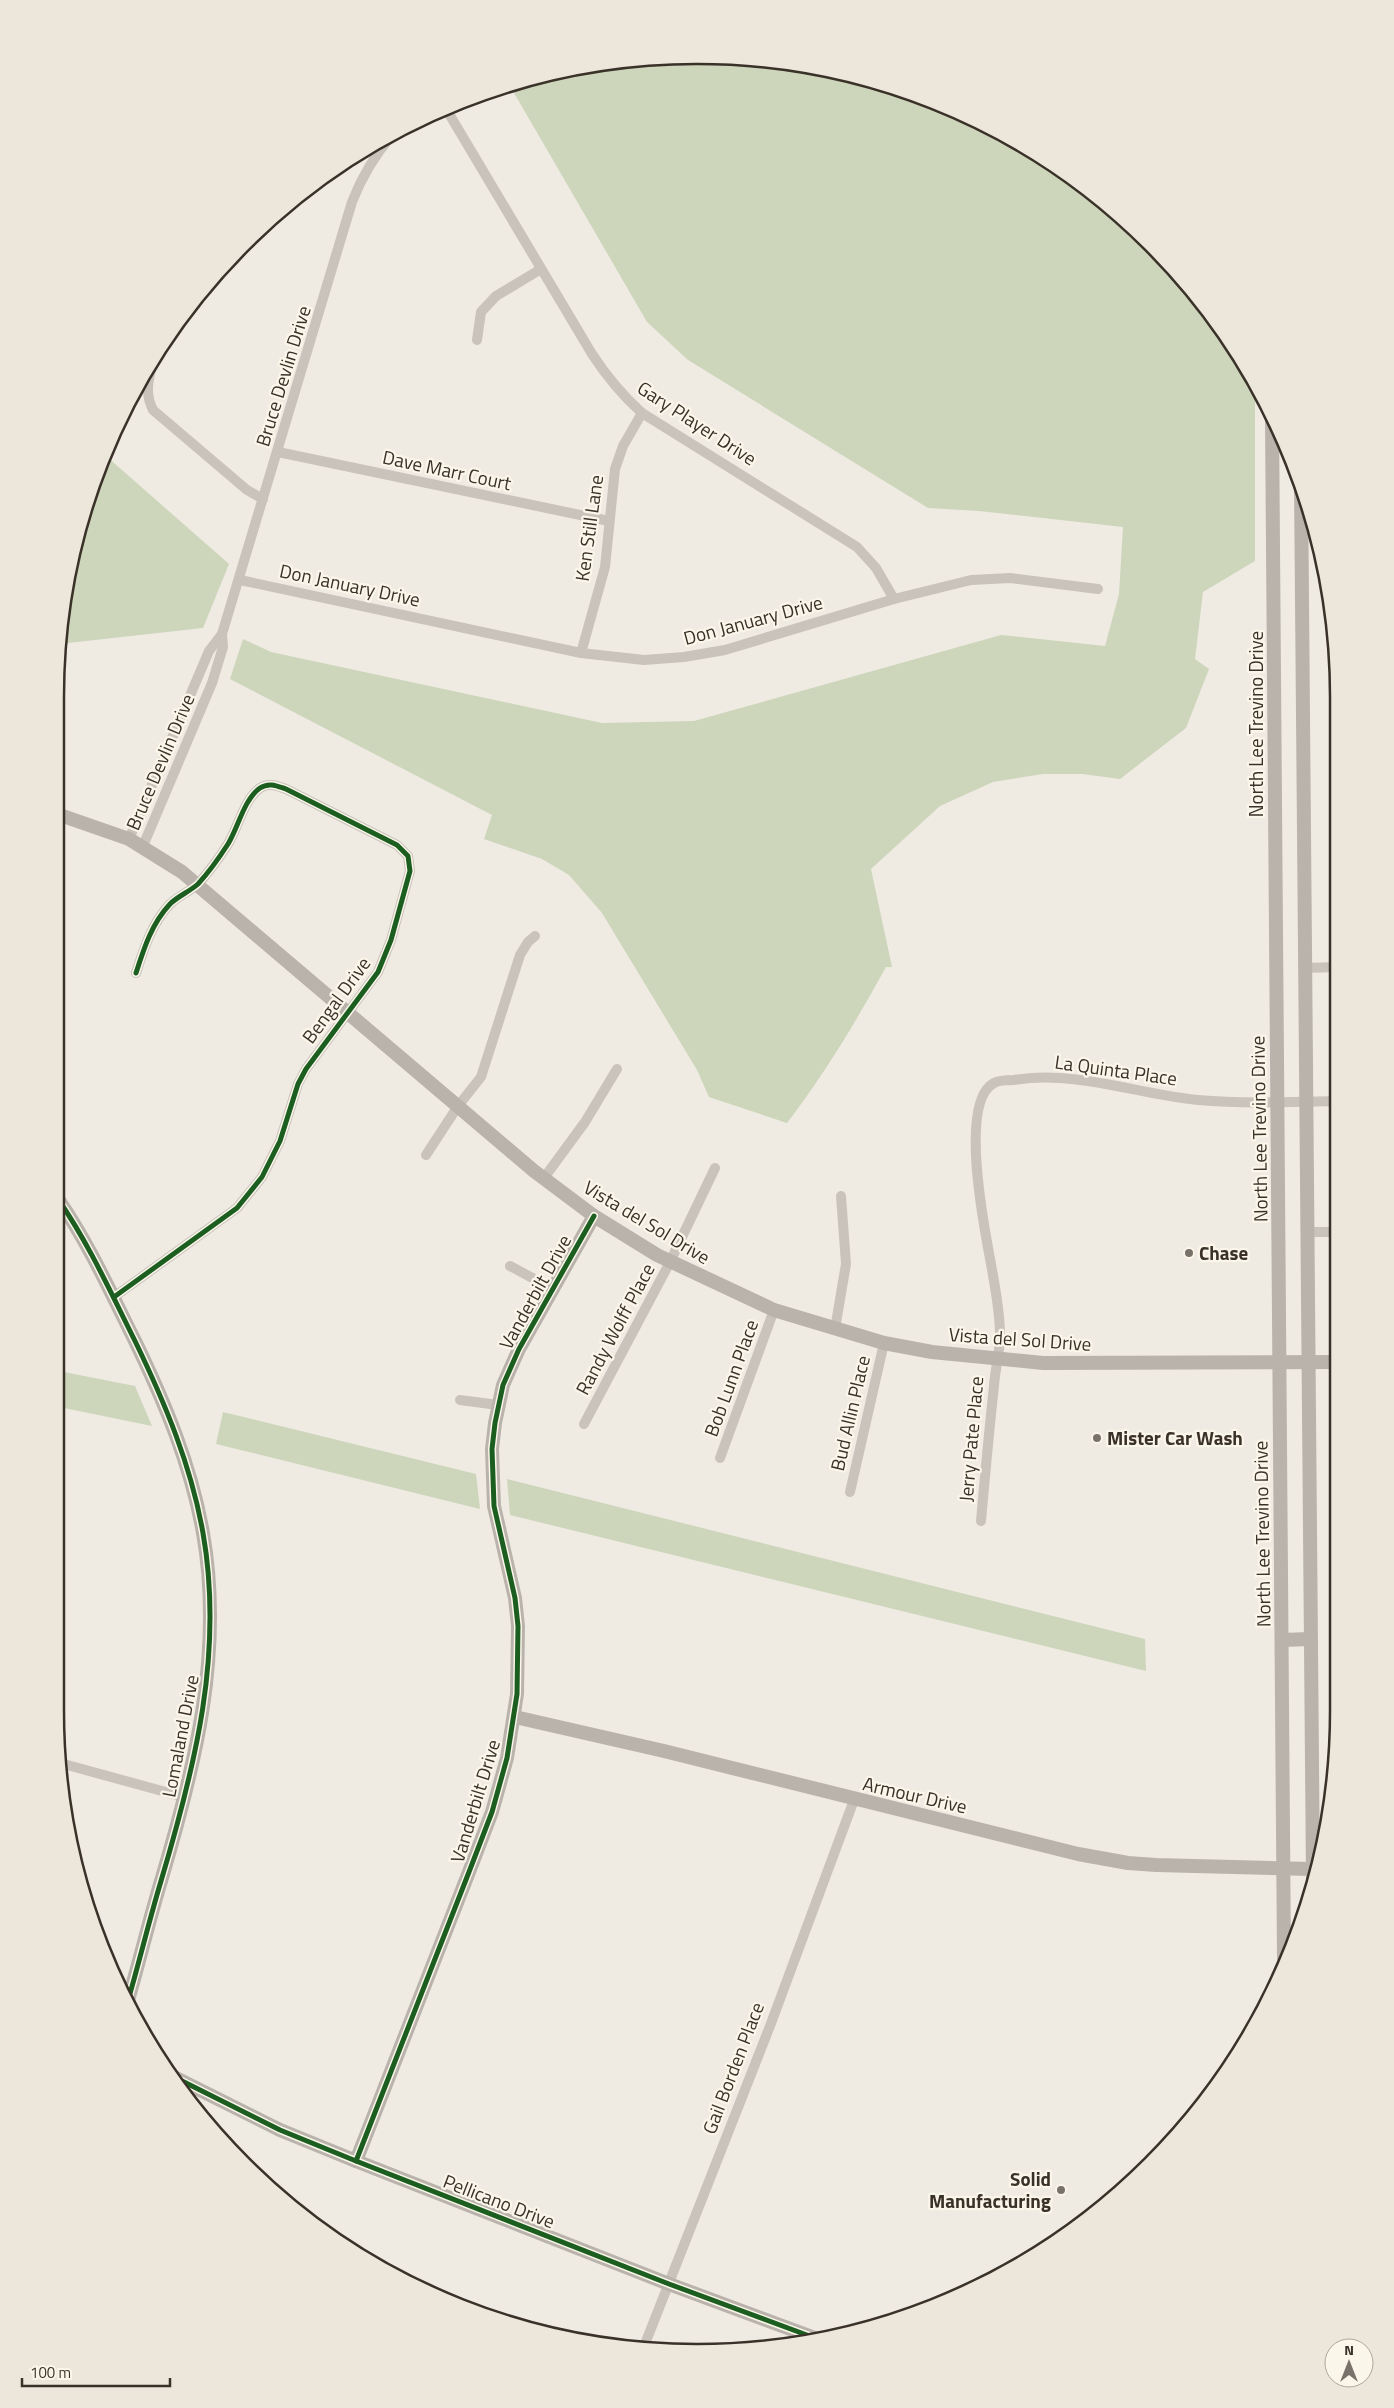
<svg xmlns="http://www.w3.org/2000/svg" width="1394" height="2408" font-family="'Titillium Web',sans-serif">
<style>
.green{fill:#cdd6bb}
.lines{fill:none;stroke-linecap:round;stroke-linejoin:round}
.street{stroke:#c9c3bb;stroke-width:10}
.secondary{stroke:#b9b3ac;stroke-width:14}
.cycleway-casing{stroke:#fbf6ea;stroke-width:8}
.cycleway{stroke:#1b5e20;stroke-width:5}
.poi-dot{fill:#79726a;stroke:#fbf6ea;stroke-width:2}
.labels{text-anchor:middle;stroke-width:4.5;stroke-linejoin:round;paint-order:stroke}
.street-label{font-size:19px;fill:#3a3129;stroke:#fbf6ea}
.poi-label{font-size:19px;font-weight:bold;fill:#3a3129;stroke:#fbf6ea;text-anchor:start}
.rim{fill:none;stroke:#3a3129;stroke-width:2.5}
</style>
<rect width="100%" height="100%" fill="#efebe3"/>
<g class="green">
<path d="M 697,55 L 822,67 L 942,104 L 1053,163 L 1151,243 L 1255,381 L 1255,561 L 1203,592 L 1195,659 L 1209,669 L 1186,728 L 1120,779 L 1082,774 L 1043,774 L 993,782 L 940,806 L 871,869 L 892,967 L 886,967 C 855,1023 826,1072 787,1123 L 709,1097 L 697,1070 L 602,913 L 569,875 L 542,859 L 484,839 L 492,815 L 230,679 L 243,639 L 271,652 L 602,723 L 694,721 L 1001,635 L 1105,646 L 1119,594 L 1123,527 L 979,511 L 928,508 L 688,360 L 647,322 L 510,86 L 571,67 Z"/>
<polygon points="106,456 229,564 203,628 59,644 89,490"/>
<polygon points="59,1371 135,1386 152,1426 59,1407"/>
<polygon points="223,1412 476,1474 480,1509 216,1444"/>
<polygon points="507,1479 1145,1639 1146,1671 510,1515"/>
</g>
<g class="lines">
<g class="street">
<path d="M 445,107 L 592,354 C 607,377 622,395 642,413 L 857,547 L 876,568 L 894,599"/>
<polyline points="477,340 481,312 496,296 541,269"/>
<path d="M 153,360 C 149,379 144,392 153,410 L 247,490 L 263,499"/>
<polyline points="278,452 609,521"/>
<polyline points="240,580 581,653 644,660 684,657 725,650 894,599 971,580 1010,578 1098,589"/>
<polyline points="581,653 605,567 615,469 623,446 642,413"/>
<path d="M 129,839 L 209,651 L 222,634 L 352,202 C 362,176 374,156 392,135"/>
<polyline points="143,846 212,683 223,647 222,634"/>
<polyline points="1305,968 1338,967"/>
<polyline points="426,1155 458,1106 481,1077 520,955 528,942 535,936"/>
<polyline points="544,1178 585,1122 617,1069"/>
<polyline points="1307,1232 1338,1232"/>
<polyline points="510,1266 553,1289"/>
<path d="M 114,1297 L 237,1208 L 262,1177 L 280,1141 L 298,1084 L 306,1069 L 378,972 L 391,940 L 410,871 L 408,856 L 397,845 L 286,789 C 277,786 269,782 260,788 C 244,799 238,828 228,844 C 219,858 209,872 198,884 C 189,892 178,896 170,904 C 152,923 144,948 136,973"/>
<polyline points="835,1329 846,1264 841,1196"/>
<polyline points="460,1400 498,1405"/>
<polyline points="584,1424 670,1262 715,1168"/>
<polyline points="720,1458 774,1310"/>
<polyline points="850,1492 884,1343"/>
<path d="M 981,1521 C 985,1476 989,1431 994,1386 C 995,1370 1000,1352 1000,1335 C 1000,1311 995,1287 991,1264 C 985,1231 958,1102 994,1083 C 999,1080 1008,1080 1014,1080 C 1077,1070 1136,1094 1198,1100 C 1245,1104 1291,1102 1338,1101"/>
<polyline points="60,1763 184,1797"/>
<polyline points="643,2349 770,2026 854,1800"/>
</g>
<g class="secondary">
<polyline points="1272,418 1284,1959"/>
<polyline points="1301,483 1313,1879"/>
<polyline points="57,814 129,839 182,872 534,1171 594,1216 657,1255 774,1310 884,1343 932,1352 1043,1363 1338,1362"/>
<path d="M 58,1199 C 89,1244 111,1293 135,1341 C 165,1403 191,1465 203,1533 C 224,1652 195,1767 161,1881 C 149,1921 139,1963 127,2004"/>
<polyline points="1282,1640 1310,1639"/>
<polyline points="515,1717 664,1751 1078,1854 1128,1863 1156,1865 1312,1869"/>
<polyline points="172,2076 280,2130 356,2161 669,2284 823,2341"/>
<polyline points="356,2161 469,1872 492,1812 507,1758 517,1694 518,1626 515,1598 494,1506 492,1449 495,1423 503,1385 519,1349 594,1216"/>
</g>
<defs>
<g id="cycleway">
<path d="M 58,1199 C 89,1244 111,1293 135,1341 C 165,1403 191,1465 203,1533 C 224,1652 195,1767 161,1881 C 149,1921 139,1963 127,2004"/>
<path d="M 114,1297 L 237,1208 L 262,1177 L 280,1141 L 298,1084 L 306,1069 L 378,972 L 391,940 L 410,871 L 408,856 L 397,845 L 286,789 C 277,786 269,782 260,788 C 244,799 238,828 228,844 C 219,858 209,872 198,884 C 189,892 178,896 170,904 C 152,923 144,948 136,973"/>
<polyline points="172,2076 280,2130 356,2161 669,2284 823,2341"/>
<polyline points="356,2161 469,1872 492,1812 507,1758 517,1694 518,1626 515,1598 494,1506 492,1449 495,1423 503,1385 519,1349 594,1216"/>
</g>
</defs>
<use href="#cycleway" class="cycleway-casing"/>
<use href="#cycleway" class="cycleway"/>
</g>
<g class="poi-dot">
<circle cx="1189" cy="1253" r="5"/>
<circle cx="1097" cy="1438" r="5"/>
<circle cx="1061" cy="2190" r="5"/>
</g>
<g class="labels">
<g class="street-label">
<text transform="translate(283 376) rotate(-73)" y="7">Bruce Devlin Drive</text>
<text transform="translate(697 423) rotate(33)" y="7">Gary Player Drive</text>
<text transform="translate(447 470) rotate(12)" y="7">Dave Marr Court</text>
<text transform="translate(589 528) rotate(-82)" y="7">Ken Still Lane</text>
<text transform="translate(350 585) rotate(12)" y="7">Don January Drive</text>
<text transform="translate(753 620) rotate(-15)" y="7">Don January Drive</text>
<text transform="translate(1256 724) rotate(-90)" y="7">North Lee Trevino Drive</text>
<text transform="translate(160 762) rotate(-67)" y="7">Bruce Devlin Drive</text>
<text transform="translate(336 1000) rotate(-54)" y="7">Bengal Drive</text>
<text transform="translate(1116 1070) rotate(8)" y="7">La Quinta Place</text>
<text transform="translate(1259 1129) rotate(-91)" y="7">North Lee Trevino Drive</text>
<text transform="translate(647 1222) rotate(31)" y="7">Vista del Sol Drive</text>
<text transform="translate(535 1292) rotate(-61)" y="7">Vanderbilt Drive</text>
<text transform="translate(615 1329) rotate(-62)" y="7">Randy Wolff Place</text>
<text transform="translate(1020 1339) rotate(4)" y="7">Vista del Sol Drive</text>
<text transform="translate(731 1378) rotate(-70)" y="7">Bob Lunn Place</text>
<text transform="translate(850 1413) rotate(-77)" y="7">Bud Allin Place</text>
<text transform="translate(971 1439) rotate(-85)" y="7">Jerry Pate Place</text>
<text transform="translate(1262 1534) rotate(-91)" y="7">North Lee Trevino Drive</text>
<text transform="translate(180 1736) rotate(-79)" y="7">Lomaland Drive</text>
<text transform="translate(915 1795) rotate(13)" y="7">Armour Drive</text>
<text transform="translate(475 1801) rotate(-73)" y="7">Vanderbilt Drive</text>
<text transform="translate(733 2068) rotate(-69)" y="7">Gail Borden Place</text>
<text transform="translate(499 2201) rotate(21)" y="7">Pellicano Drive</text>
</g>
<g class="poi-label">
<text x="1199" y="1260">Chase</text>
<text x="1107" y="1445">Mister Car Wash</text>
<text x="1051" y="2186" text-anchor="end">Solid<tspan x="1051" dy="22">Manufacturing</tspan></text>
</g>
</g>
<path d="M0 0H1394V2408H0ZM697 64H697A633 633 0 0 1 1330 697V1711A633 633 0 0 1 697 2344H697A633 633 0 0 1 64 1711V697A633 633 0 0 1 697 64Z" fill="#ece6db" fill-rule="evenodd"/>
<path class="rim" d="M697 64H697A633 633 0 0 1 1330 697V1711A633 633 0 0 1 697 2344H697A633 633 0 0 1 64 1711V697A633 633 0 0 1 697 64Z"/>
<g transform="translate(1349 2363)"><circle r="24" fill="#fbf6ea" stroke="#aea79d"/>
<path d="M0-4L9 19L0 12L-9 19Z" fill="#79726a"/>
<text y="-8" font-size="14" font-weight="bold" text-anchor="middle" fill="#3a3129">N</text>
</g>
<path d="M22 2378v8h148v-8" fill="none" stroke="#3a3129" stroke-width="2.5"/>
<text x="30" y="2378" font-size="15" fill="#3a3129" stroke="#fbf6ea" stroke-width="4" paint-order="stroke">100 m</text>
</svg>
